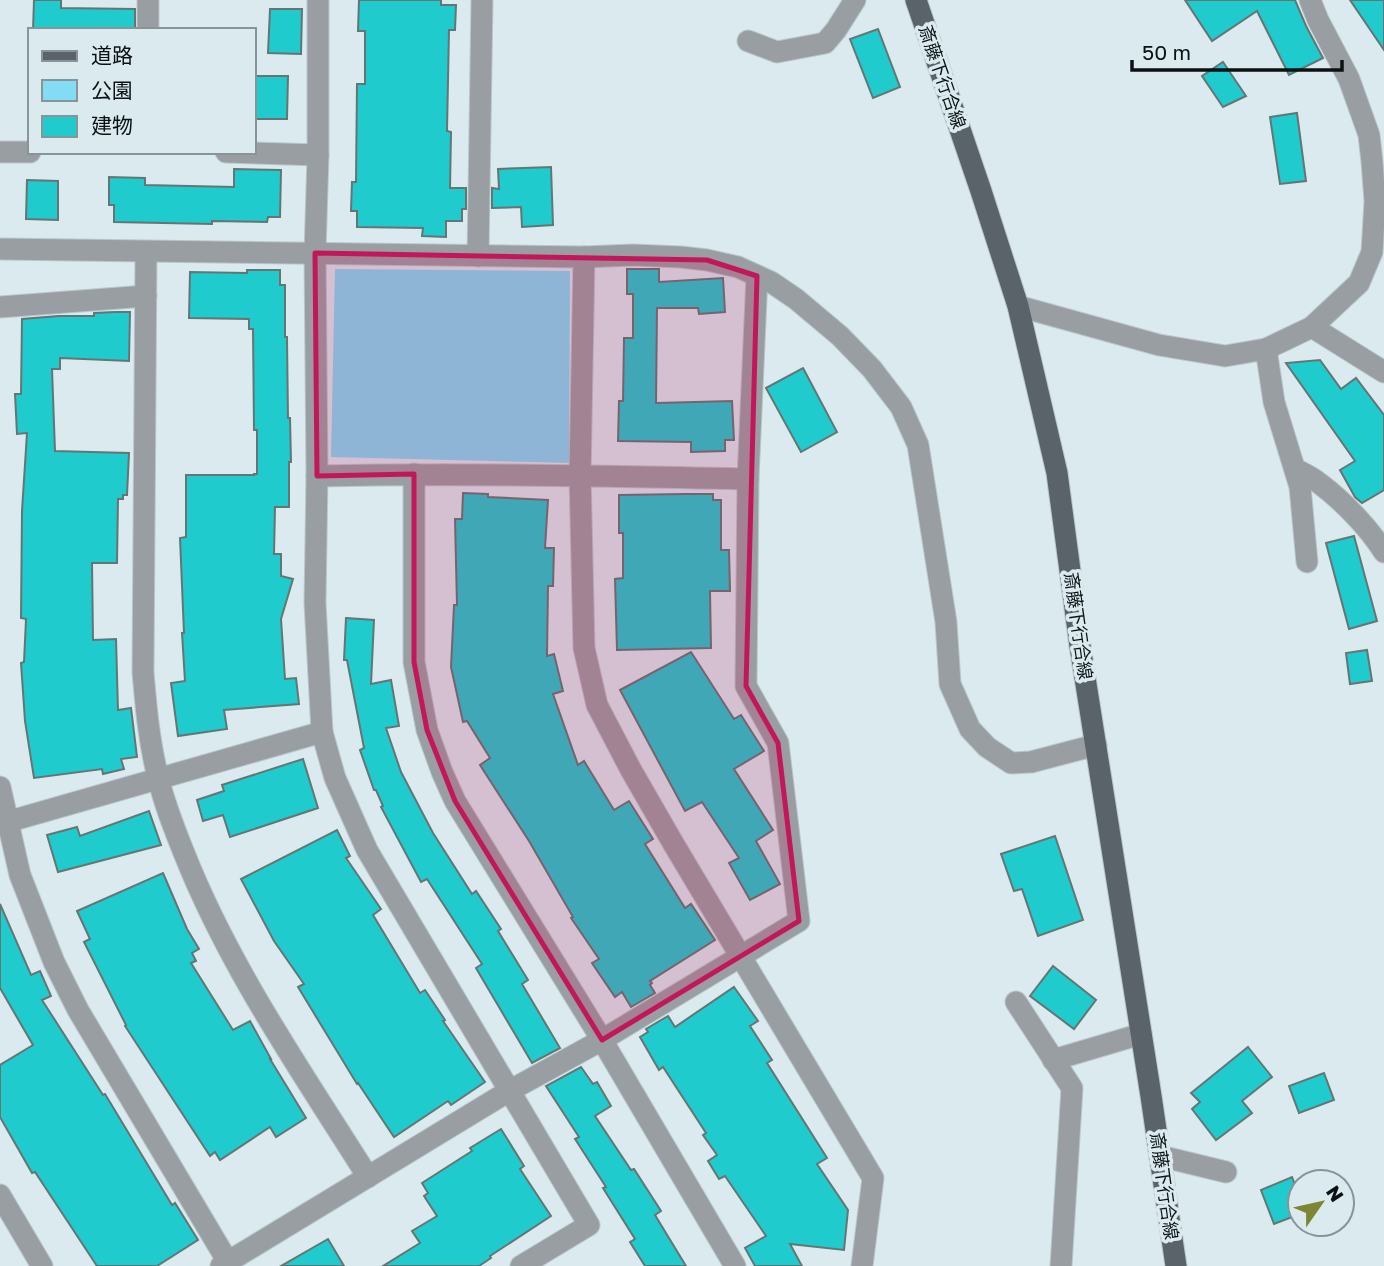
<svg xmlns="http://www.w3.org/2000/svg" width="1384" height="1266" font-family="'Golos Text','Noto Sans JP',sans-serif">
<style>
.green{fill:#81dcf4}
.building{fill:#1fcbcd;stroke:#667574;stroke-width:2}
.lines{fill:none;stroke-linecap:round;stroke-linejoin:round}
.minor-casing{stroke:#b9c7cc;stroke-width:23}
.major-casing{stroke:#b9c7cc;stroke-width:23}
.minor{stroke:#999ea2;stroke-width:21}
.major{stroke:#5a6369;stroke-width:21}
.marked{fill:#c2185b;fill-opacity:0.2;stroke:#c2185b;stroke-width:5;stroke-linejoin:round}
.labels{text-anchor:middle;stroke-width:7;stroke-linejoin:round;paint-order:stroke}
.street-label{font-size:18px;fill:#0c1213;stroke:#daeaef}
</style>
<rect width="100%" height="100%" fill="#daeaef"/>
<polygon class="green" points="335,269 570,271 569,463 331,457"/>
<g class="building">
<polygon points="34,0 61,0 61,8 135,9 135,30 33,30"/>
<polygon points="359,0 441,0 441,5 456,5 455,30 449,30 447,131 451,132 450,188 466,188 466,209 462,209 462,221 446,221 446,237 422,236 423,228 357,227 357,211 351,211 352,182 356,182 357,84 365,84 365,31 358,31"/>
<polygon points="1185,0 1295,0 1306,26 1323,58 1289,75 1257,11 1212,41"/>
<polygon points="1350,0 1384,0 1384,50"/>
<polygon points="270,9 302,9 301,54 268,53"/>
<polygon points="878,29 900,87 873,98 850,39"/>
<polygon points="1223,62 1246,96 1223,107 1202,76"/>
<polygon points="254,76 288,76 287,119 254,119"/>
<polygon points="1297,113 1306,181 1280,184 1270,117"/>
<polygon points="551,167 553,225 522,227 521,207 492,208 492,188 499,189 498,169"/>
<polygon points="234,169 281,170 280,217 268,217 267,222 212,221 212,224 114,222 114,205 109,205 109,177 145,178 145,185 234,187"/>
<polygon points="27,180 58,181 58,220 26,219"/>
<polygon points="627,269 659,269 659,282 723,278 725,312 699,314 698,308 657,308 656,403 732,401 734,440 725,440 725,451 691,452 691,442 618,441 619,401 623,401 624,338 633,338 633,294 627,294"/>
<polygon points="247,270 280,270 280,285 285,285 285,337 287,337 288,418 290,418 291,462 289,462 289,507 275,507 274,554 281,554 281,576 293,579 281,619 285,679 296,678 299,704 224,710 227,729 178,736 171,683 185,681 182,633 184,633 180,538 186,537 186,475 254,475 254,474 257,474 257,430 254,430 253,329 249,329 249,319 189,318 190,272 247,273"/>
<polygon points="115,312 130,312 129,361 60,358 60,369 52,369 55,451 129,453 127,495 123,495 123,499 118,499 117,563 92,563 93,640 116,639 118,710 131,708 137,757 121,759 124,769 103,774 102,769 34,778 25,721 21,663 24,662 26,619 21,618 22,511 27,433 17,434 15,394 21,394 22,319 59,316 94,316 94,313"/>
<polygon points="1320,360 1341,389 1356,378 1384,415 1384,490 1362,503 1355,497 1340,470 1355,461 1286,363"/>
<polygon points="803,368 837,432 801,452 766,388"/>
<polygon points="463,493 488,494 488,497 548,500 545,548 554,548 553,586 548,586 547,656 554,654 563,691 553,694 578,765 584,761 614,810 629,801 653,839 645,844 685,908 691,904 715,940 650,981 652,983 650,985 655,993 631,1007 622,992 615,997 592,963 599,959 571,918 573,917 529,841 480,765 490,758 467,721 463,722 451,667 454,605 457,605 455,519 462,519"/>
<polygon points="684,494 713,494 713,500 721,500 721,550 729,550 730,591 710,591 711,648 617,650 615,579 623,578 623,533 619,533 619,495"/>
<polygon points="1354,536 1377,621 1349,629 1326,543"/>
<polygon points="346,618 374,620 371,684 391,680 399,726 386,728 401,772 433,833 472,894 476,891 501,929 498,931 528,980 522,984 560,1048 532,1063 476,968 482,964 427,879 421,882 381,807 383,806 376,790 374,790 360,750 364,748 347,660 344,660"/>
<polygon points="1367,650 1372,681 1350,684 1346,653"/>
<polygon points="691,652 734,719 741,715 764,751 734,769 773,830 756,841 780,884 750,900 729,863 739,858 702,802 685,811 620,690"/>
<polygon points="303,759 318,808 230,837 223,815 203,821 197,800 224,791 222,785"/>
<polygon points="149,811 161,845 58,872 47,835 77,827 80,836"/>
<polygon points="337,830 350,856 346,858 381,909 373,915 420,993 425,990 445,1020 443,1021 485,1082 451,1105 448,1101 394,1137 358,1083 357,1084 298,987 304,984 274,941 241,879"/>
<polygon points="1055,836 1083,920 1038,936 1022,889 1014,891 1001,854"/>
<polygon points="163,873 187,929 199,949 192,953 196,961 191,963 233,1030 250,1021 271,1059 270,1059 306,1118 276,1137 270,1127 220,1160 215,1152 210,1156 125,1026 126,1025 84,942 90,939 77,911"/>
<polygon points="0,904 31,975 40,971 51,996 42,1000 103,1095 105,1094 172,1205 175,1203 198,1240 157,1266 97,1266 35,1172 32,1173 0,1117 0,1065 33,1045 0,988"/>
<polygon points="1053,966 1096,1000 1074,1029 1030,996"/>
<polygon points="734,987 758,1021 750,1026 772,1060 767,1063 827,1158 817,1164 848,1210 844,1250 790,1244 802,1266 755,1266 745,1248 766,1236 725,1176 719,1179 708,1161 717,1155 703,1135 706,1133 663,1067 659,1070 640,1037 648,1032 646,1029 668,1016 675,1027"/>
<polygon points="1248,1047 1272,1077 1242,1101 1252,1113 1216,1140 1192,1109 1200,1102 1191,1093"/>
<polygon points="581,1067 593,1084 597,1082 611,1106 595,1116 631,1170 634,1169 661,1211 655,1215 686,1266 645,1266 630,1242 635,1239 603,1188 606,1187 575,1139 579,1137 546,1086"/>
<polygon points="1324,1073 1334,1100 1299,1113 1289,1086"/>
<polygon points="501,1129 524,1166 520,1169 551,1216 490,1256 491,1258 479,1266 383,1266 420,1243 412,1231 437,1216 424,1196 428,1193 422,1183 472,1151 470,1148"/>
<polygon points="1292,1177 1300,1197 1300,1214 1274,1224 1261,1190"/>
<polygon points="328,1239 344,1266 281,1266"/>
</g>
<g class="lines">
<defs>
<g id="minor">
<polyline points="148,0 148,30"/>
<polyline points="318,0 318,155 315,253 317,476 315,603 322,732 335,778 367,850 589,1225 521,1266"/>
<polyline points="748,41 777,52 825,43 836,30 855,0"/>
<polyline points="0,152 30,152"/>
<polyline points="226,152 318,155"/>
<polyline points="0,249 584,257 580,475 584,648 597,705 631,770 673,843 873,1178 862,1266"/>
<path d="M 146,252 L 143,672 C 146,707 149,742 158,777 C 164,803 174,828 184,853 C 230,969 302,1072 368,1177"/>
<polyline points="478,256 482,0"/>
<polyline points="584,257 633,255 681,257 707,260 738,267 771,282 796,299 840,336 872,369 901,407 918,445 946,622 950,684 970,729 987,747 1011,763 1031,762 1096,745"/>
<polyline points="1018,306 1159,345 1225,356 1266,349 1312,327 1359,283 1372,252 1375,201 1372,162 1369,135 1349,79 1318,20 1310,0"/>
<polyline points="0,307 146,296"/>
<polyline points="1312,327 1384,372"/>
<polyline points="1266,349 1274,402 1300,487 1307,562"/>
<path d="M 1295,469 C 1303,473 1312,477 1319,483 C 1342,500 1369,528 1384,552"/>
<polyline points="414,474 414,662 427,730 442,772 455,801 602,1040 735,1266"/>
<polyline points="748,479 757,276"/>
<polyline points="0,787 20,875 54,962 78,1010 228,1262"/>
<polyline points="0,824 322,732"/>
<polyline points="1016,1002 1072,1088 1061,1266"/>
<polyline points="1053,1060 1141,1034"/>
<polyline points="1160,1156 1226,1172"/>
<polyline points="0,1195 42,1266"/>
<path d="M 221,1266 L 509,1091 L 602,1040 L 799,921 L 778,743 L 746,686 L 748,479 C 604,476 461,473 317,476"/>
</g>
<polyline id="major" points="916,0 981,191 1018,306 1057,473 1080,646 1151,1096 1176,1266"/>
</defs>
<use href="#minor" class="minor-casing"/>
<use href="#major" class="major-casing"/>
<use href="#minor" class="minor"/>
<use href="#major" class="major"/>
</g>
<path class="marked" d="M 315,253 L 707,260 L 757,276 L 746,686 L 778,743 L 799,921 L 602,1040 L 455,801 L 427,730 L 414,662 L 414,474 L 317,476 Z"/>
<g class="labels">
<g class="street-label">
<text transform="translate(942 77) rotate(71)" y="6">斎藤下行合線</text>
<text transform="translate(1078 626) rotate(82)" y="6">斎藤下行合線</text>
<text transform="translate(1164 1186) rotate(82)" y="6">斎藤下行合線</text>
</g>
</g>
<rect x="28" y="28" width="228" height="126" fill="#daeaef" stroke="#889497" stroke-width="2"/>
<rect x="42" y="51" width="35" height="10" fill="#5a6369" stroke="#889497" stroke-width="2"/>
<text x="91" y="63" font-size="21" fill="#0c1213">道路</text>
<rect x="42" y="80" width="35" height="21" fill="#81dcf4" stroke="#889497" stroke-width="2"/>
<text x="91" y="98" font-size="21" fill="#0c1213">公園</text>
<rect x="42" y="116" width="35" height="21" fill="#1fcbcd" stroke="#889497" stroke-width="2"/>
<text x="91" y="133" font-size="21" fill="#0c1213">建物</text>
<g transform="translate(1321 1203) rotate(56)"><circle r="33" fill="#daeaef" stroke="#889497" stroke-width="2"/>
<path d="M0-5L12 26L0 18L-12 26Z" fill="#7c8633"/>
<text y="-10" font-size="19" font-weight="bold" text-anchor="middle" fill="#0c1213">N</text>
</g>
<path d="M1132 60v10h210v-10" fill="none" stroke="#0c1213" stroke-width="3.5"/>
<text x="1142" y="60" font-size="21" fill="#0c1213" stroke="#daeaef" stroke-width="5" paint-order="stroke">50 m</text>
</svg>
